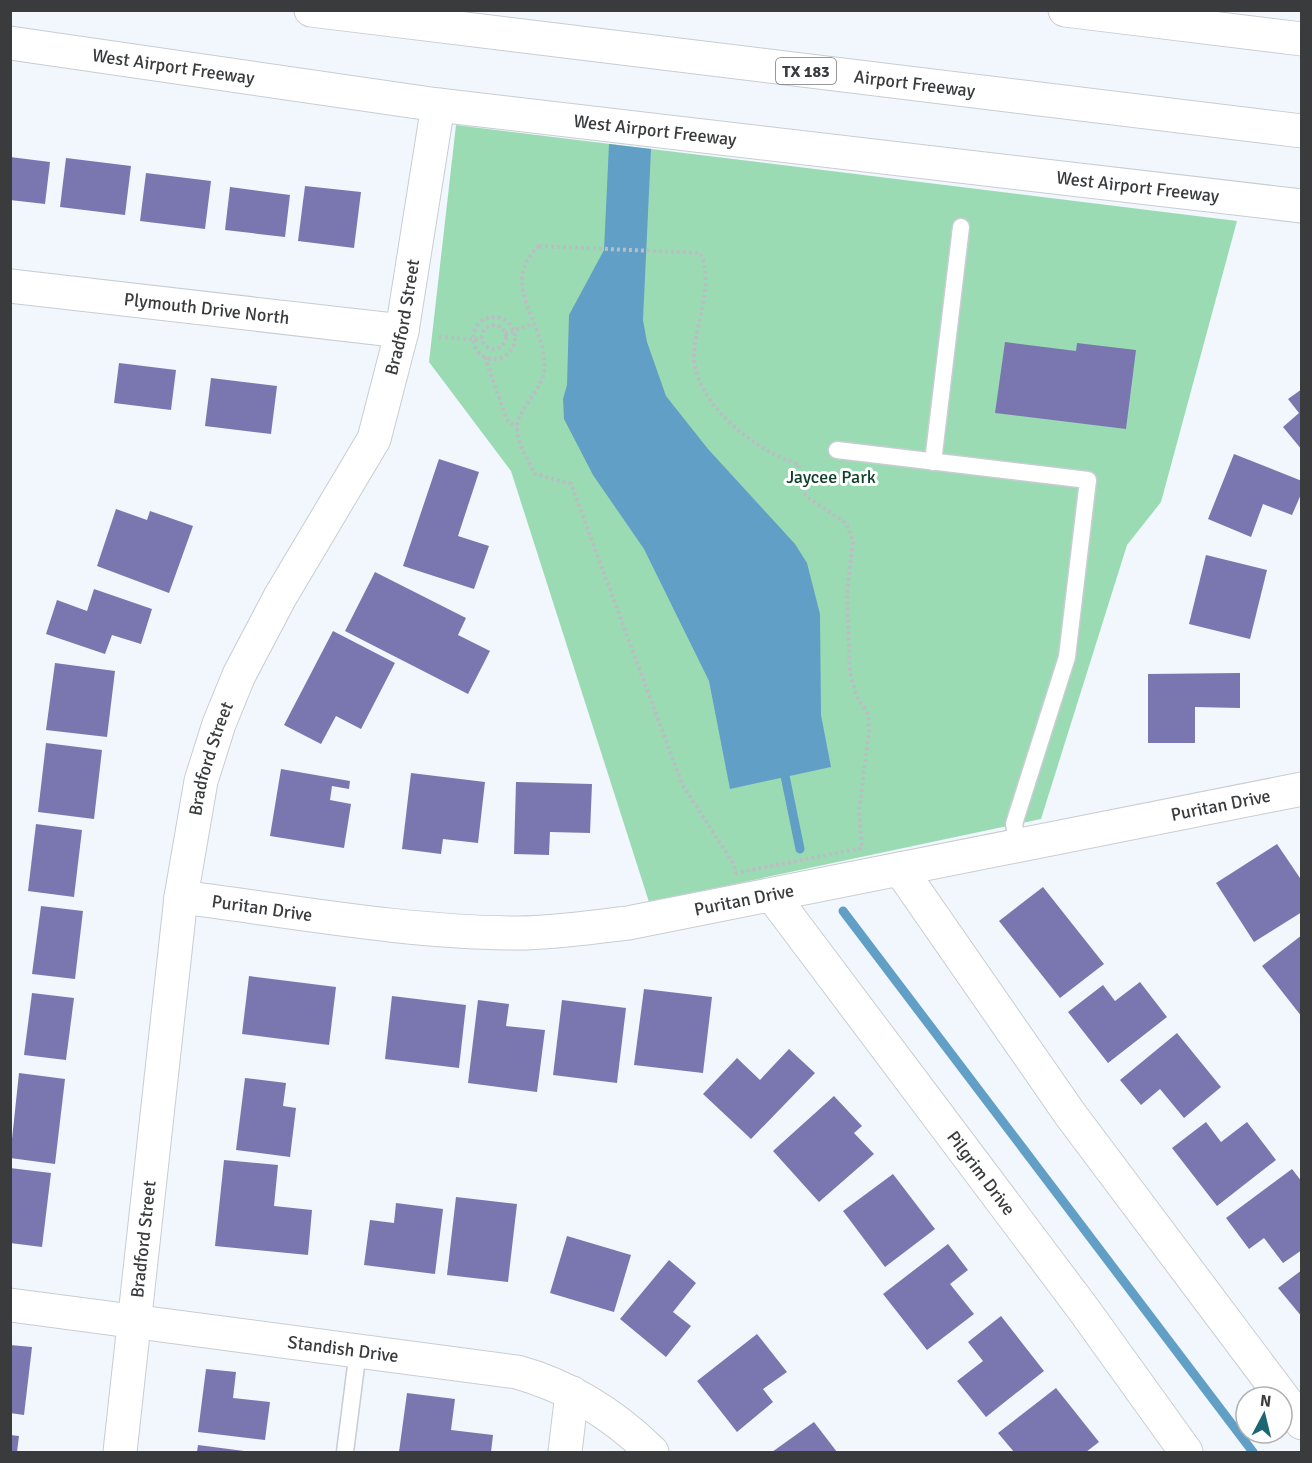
<svg xmlns="http://www.w3.org/2000/svg" width="1312" height="1463" font-family="Signika,sans-serif">
<style>
.green{fill:#9bdbb4}
.water{fill:#619fc6}
.lines{fill:none;stroke-linecap:round;stroke-linejoin:round}
.stream{stroke:#619fc6;stroke-width:9}
.building{fill:#7a77b0}
.lane-casing{stroke:#c8cdd3;stroke-width:19}
.street-casing{stroke:#c8cdd3;stroke-width:35}
.secondary-casing{stroke:#c8cdd3;stroke-width:35}
.highway-casing{stroke:#c8cdd3;stroke-width:35}
.path{stroke:#b9bec3;stroke-width:4;stroke-dasharray:3 3;stroke-linecap:butt}
.lane{stroke:#fff;stroke-width:16}
.street{stroke:#fff;stroke-width:33}
.secondary{stroke:#fff;stroke-width:33}
.highway{stroke:#fff;stroke-width:33}
.labels{text-anchor:middle;stroke-width:6;stroke-linejoin:round;paint-order:stroke}
.shield{fill:#fff;stroke:#747677;stroke-width:1.5}
.shield-label{font-size:16px;font-weight:bold;fill:#393b3d}
.street-label{font-size:18px;fill:#393b3d;stroke:#fff}
.park-label{font-size:18px;fill:#0e4127;stroke:#fff}
</style>
<rect width="100%" height="100%" fill="#f1f7fd"/>
<polygon class="green" points="456,125 1237,221 1161,502 1127,545 1041,819 649,902 511,471 429,362"/>
<polygon class="water" points="609,144 651,149 643,320 647,342 666,396 708,449 795,544 807,563 820,614 821,715 831,767 730,789 709,681 644,549 593,475 564,419 563,399 567,385 569,315 604,250"/>
<g class="lines">
<g class="stream">
<polyline points="783,766 800,849"/>
<polyline points="843,911 1253,1452"/>
</g>
</g>
<g class="building">
<polygon points="10,157 50,162 45,204 10,200"/>
<polygon points="66,158 131,166 125,215 60,207"/>
<polygon points="146,173 211,181 205,229 140,221"/>
<polygon points="305,186 361,192 354,248 298,241"/>
<polygon points="230,187 290,195 285,237 225,230"/>
<polygon points="1005,342 1076,351 1077,343 1136,350 1126,429 995,413"/>
<polygon points="119,363 176,370 171,410 114,403"/>
<polygon points="211,378 277,386 271,434 205,426"/>
<polygon points="1302,389 1302,450 1283,427 1299,413 1288,399"/>
<polygon points="1234,454 1302,481 1302,492 1292,515 1263,504 1251,537 1208,519"/>
<polygon points="439,459 479,472 458,536 489,546 474,589 403,566"/>
<polygon points="116,509 147,520 150,511 193,526 169,593 97,566"/>
<polygon points="1206,555 1267,570 1250,639 1189,624"/>
<polygon points="375,572 466,618 458,635 490,651 468,694 345,631"/>
<polygon points="94,589 152,609 141,644 112,635 105,654 46,634 57,600 87,611"/>
<polygon points="333,631 395,663 361,729 336,716 321,744 284,725"/>
<polygon points="55,663 115,671 107,737 46,730"/>
<polygon points="1240,673 1240,708 1195,707 1195,743 1148,743 1148,674"/>
<polygon points="46,743 102,750 94,819 38,812"/>
<polygon points="281,769 350,781 349,789 332,786 330,800 351,804 344,848 270,836"/>
<polygon points="411,773 485,782 478,843 443,839 441,854 402,849"/>
<polygon points="516,782 592,784 590,833 550,832 549,855 514,854"/>
<polygon points="36,824 82,830 74,897 28,891"/>
<polygon points="1277,844 1302,881 1302,912 1254,942 1216,883"/>
<polygon points="1043,887 1104,964 1060,998 999,921"/>
<polygon points="41,906 83,911 75,979 32,974"/>
<polygon points="1302,935 1302,1017 1262,966"/>
<polygon points="249,976 336,987 329,1045 242,1034"/>
<polygon points="1140,982 1167,1017 1108,1063 1068,1012 1103,985 1115,1001"/>
<polygon points="644,989 712,997 703,1073 634,1065"/>
<polygon points="32,993 74,998 66,1060 24,1055"/>
<polygon points="392,996 466,1005 459,1068 385,1059"/>
<polygon points="478,1000 509,1004 506,1026 545,1030 537,1092 468,1083"/>
<polygon points="562,1000 626,1008 617,1083 553,1075"/>
<polygon points="1177,1033 1221,1087 1184,1118 1160,1089 1141,1105 1120,1080"/>
<polygon points="789,1049 815,1073 751,1139 703,1094 737,1058 760,1080"/>
<polygon points="19,1073 65,1079 55,1164 10,1158"/>
<polygon points="245,1078 286,1083 283,1106 296,1108 290,1157 236,1150"/>
<polygon points="834,1096 862,1126 854,1133 874,1154 819,1202 773,1151"/>
<polygon points="1206,1122 1221,1142 1247,1122 1276,1160 1217,1206 1172,1148"/>
<polygon points="224,1160 278,1165 274,1206 312,1210 308,1255 215,1246"/>
<polygon points="10,1168 51,1173 42,1247 10,1243"/>
<polygon points="1292,1169 1302,1182 1302,1250 1283,1263 1264,1238 1249,1249 1226,1218"/>
<polygon points="893,1174 935,1229 885,1267 843,1211"/>
<polygon points="456,1197 517,1204 508,1282 447,1275"/>
<polygon points="396,1203 443,1209 435,1274 364,1265 370,1220 394,1223"/>
<polygon points="567,1236 631,1255 614,1312 550,1293"/>
<polygon points="948,1244 968,1270 950,1284 974,1314 927,1350 883,1294"/>
<polygon points="669,1260 696,1283 673,1312 691,1326 666,1357 620,1319"/>
<polygon points="1302,1270 1302,1317 1278,1288"/>
<polygon points="1001,1316 1044,1371 986,1417 957,1381 983,1361 968,1342"/>
<polygon points="757,1334 787,1372 763,1389 773,1402 737,1432 697,1381"/>
<polygon points="10,1345 32,1347 24,1415 10,1413"/>
<polygon points="206,1369 236,1372 233,1398 270,1402 265,1440 198,1432"/>
<polygon points="1056,1388 1099,1442 1086,1452 1014,1452 998,1433"/>
<polygon points="407,1393 455,1399 451,1430 493,1435 491,1452 399,1452"/>
<polygon points="814,1422 837,1452 772,1452"/>
<polygon points="10,1435 19,1436 17,1452 10,1452"/>
<polygon points="198,1445 244,1451 244,1452 197,1452"/>
</g>
<g class="lines">
<defs>
<g id="lane">
<polyline points="837,450 1088,480 1067,657 1014,824 1018,846"/>
<polyline points="933,462 961,227"/>
<polyline points="345,1452 358,1350"/>
</g>
<g id="street">
<path id="s1" d="M 10,286 L 402,331"/>
<polyline points="900,869 1070,1114 1302,1423"/>
<path id="s2" d="M 772,895 L 1084,1310 L 1186,1452"/>
<path id="s3" d="M 181,897 C 291,911 408,933 519,933 C 555,933 592,927 628,923 L 1302,789"/>
<path id="s4" d="M 10,1305 L 517,1372 C 568,1386 614,1415 652,1452"/>
<path id="s5" d="M 120,1452 L 181,897 L 201,781 L 219,724 L 239,675 L 280,597 L 374,439 L 402,331 L 438,105"/>
<polyline points="565,1452 572,1393"/>
</g>
<g id="secondary">
<path id="s6" d="M 10,43 L 438,105 L 1302,206"/>
</g>
<g id="highway">
<path id="s7" d="M 311,10 L 1302,131"/>
<polyline points="1065,10 1302,39"/>
</g>
</defs>
<use href="#lane" class="lane-casing"/>
<use href="#street" class="street-casing"/>
<use href="#secondary" class="secondary-casing"/>
<use href="#highway" class="highway-casing"/>
<g class="path">
<path d="M 539,246 L 700,253 C 715,283 696,321 694,353 C 691,401 757,453 799,464 L 797,480 L 807,497 L 846,523 L 853,541 L 847,593 L 850,673 L 856,695 L 868,714 L 869,732 L 859,811 L 862,848 L 736,873 L 733,863 L 682,784 L 571,484 L 535,474 C 529,462 519,446 517,432 C 515,409 542,393 544,370 C 549,325 496,285 539,246 Z"/>
<circle cx="494" cy="338" r="21"/>
<circle cx="494" cy="337" r="12"/>
<polyline points="505,334 533,323"/>
<polyline points="439,337 482,340"/>
<polyline points="485,357 505,415 509,423 517,426"/>
</g>
<use href="#lane" class="lane"/>
<use href="#street" class="street"/>
<use href="#secondary" class="secondary"/>
<use href="#highway" class="highway"/>
</g>
<g class="labels">
<rect class="shield" x="776" y="58" width="60" height="26" rx="4.5"/>
<g class="shield-label">
<text x="806" y="77">TX 183</text>
</g>
<g class="street-label">
<text dy="6" stroke="none"><textPath href="#s6" startOffset="165">West Airport Freeway</textPath></text>
<text dy="6" stroke="none"><textPath href="#s7" startOffset="608">Airport Freeway</textPath></text>
<text dy="6" stroke="none"><textPath href="#s6" startOffset="651">West Airport Freeway</textPath></text>
<text dy="6" stroke="none"><textPath href="#s6" startOffset="1137">West Airport Freeway</textPath></text>
<text dy="6" stroke="none"><textPath href="#s1" startOffset="198">Plymouth Drive North</textPath></text>
<text dy="6" stroke="none"><textPath href="#s5" startOffset="1186">Bradford Street</textPath></text>
<text dy="6" stroke="none"><textPath href="#s5" startOffset="700">Bradford Street</textPath></text>
<text dy="6" stroke="none"><textPath href="#s3" startOffset="1054">Puritan Drive</textPath></text>
<text dy="6" stroke="none"><textPath href="#s3" startOffset="568">Puritan Drive</textPath></text>
<text dy="6" stroke="none"><textPath href="#s3" startOffset="82">Puritan Drive</textPath></text>
<text dy="6" stroke="none"><textPath href="#s2" startOffset="348">Pilgrim Drive</textPath></text>
<text dy="6" stroke="none"><textPath href="#s5" startOffset="214">Bradford Street</textPath></text>
<text dy="6" stroke="none"><textPath href="#s4" startOffset="336">Standish Drive</textPath></text>
</g>
<g class="park-label">
<text x="831" y="483">Jaycee Park</text>
</g>
</g>
<rect width="1312" height="1463" fill="none" stroke="#393b3d" stroke-width="24"/>
<g transform="translate(1264 1415) rotate(7)"><circle r="28" fill="#ffffff" stroke="#b0b1b1" stroke-width="1.5"/>
<path d="M0-4.5L10 22L0 15L-10 22Z" fill="#1c6573"/>
<text y="-9" font-size="16" font-weight="bold" text-anchor="middle" fill="#393b3d">N</text>
</g>
</svg>
